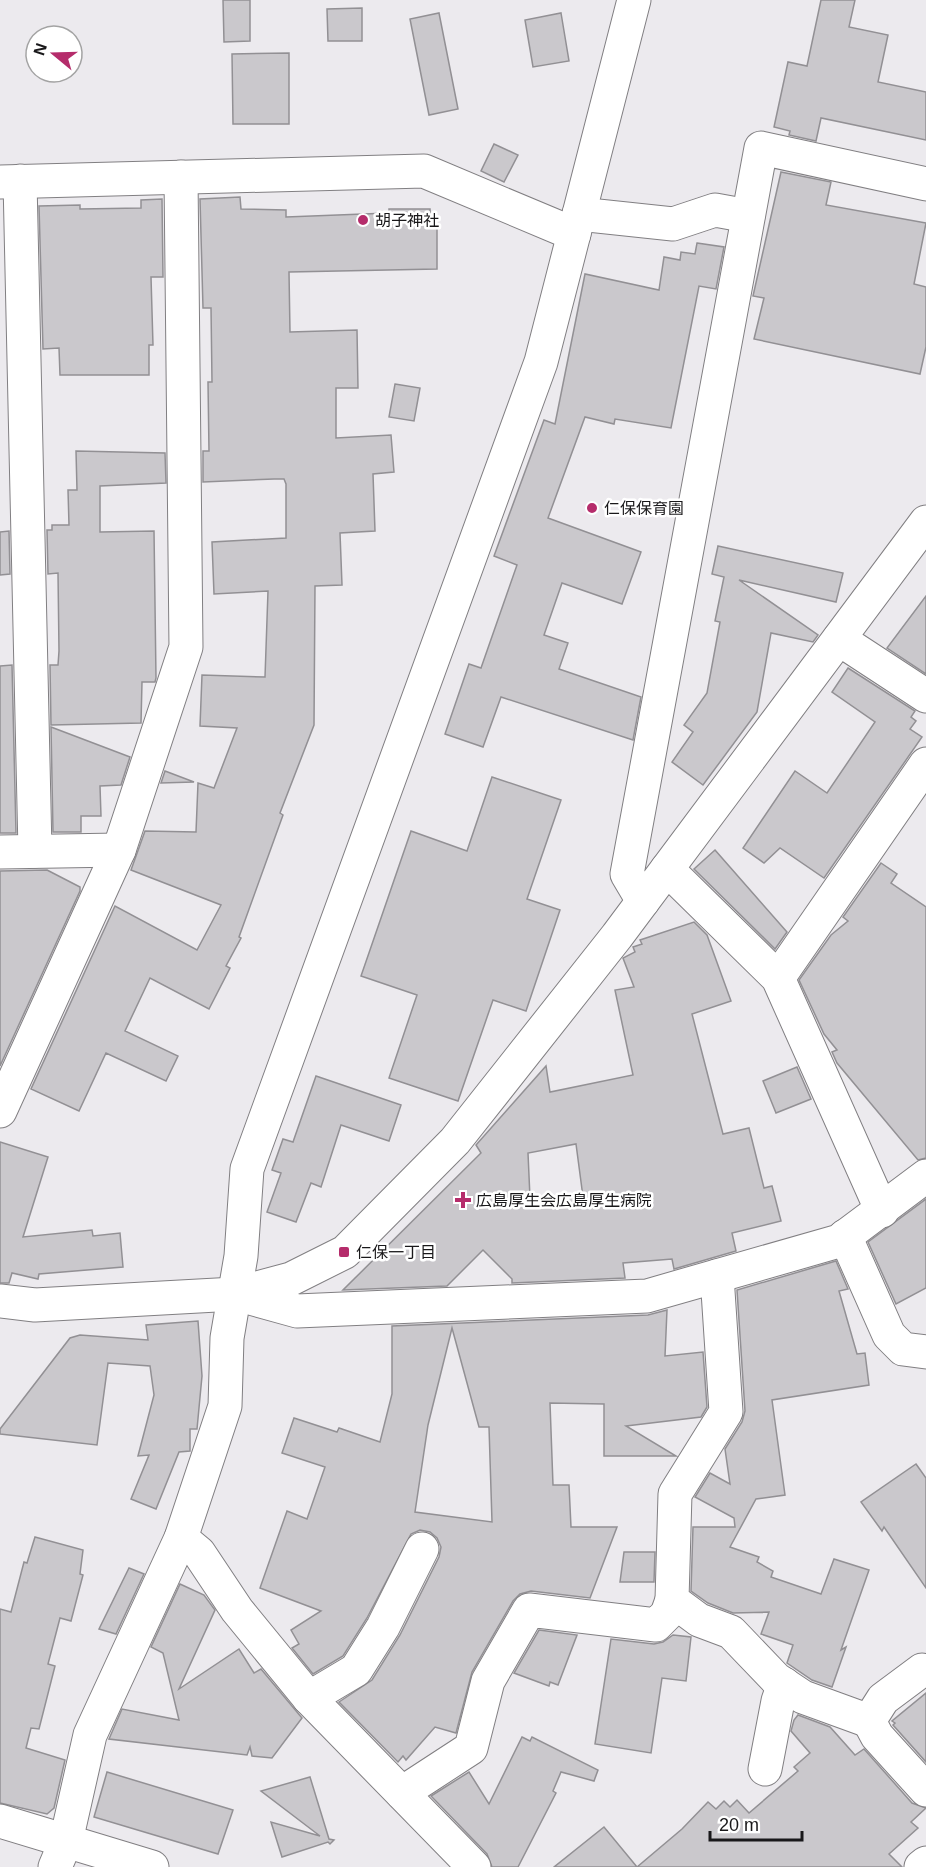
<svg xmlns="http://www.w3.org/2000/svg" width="926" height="1867" font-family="Arial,'Noto Sans JP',sans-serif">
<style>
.building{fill:#cac8cc;stroke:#929094;stroke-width:1.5;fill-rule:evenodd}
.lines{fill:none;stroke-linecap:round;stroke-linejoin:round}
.minor-casing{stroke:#817f82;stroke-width:35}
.minor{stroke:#fff;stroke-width:33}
.poi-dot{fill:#b52c6b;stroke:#fff;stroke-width:2}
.labels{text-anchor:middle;stroke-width:5;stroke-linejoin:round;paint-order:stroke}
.poi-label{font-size:16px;fill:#19181a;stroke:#fff;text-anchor:start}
</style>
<rect width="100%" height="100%" fill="#eceaee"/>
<g class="building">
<polygon points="223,0 250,0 250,41 224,42"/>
<polygon points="821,0 855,0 849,27 888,35 878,82 926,92 926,140 821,118 816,141 789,135 790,131 774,127 788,62 807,66"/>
<polygon points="362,8 362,41 328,41 327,9"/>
<polygon points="439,13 458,109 429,115 410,19"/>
<polygon points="561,13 569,61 533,67 525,20"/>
<polygon points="289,53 289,124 233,124 232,54"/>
<polygon points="494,144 518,155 504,182 481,171"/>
<polygon points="781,172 831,182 826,205 926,223 914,284 926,287 926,347 920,374 754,339 764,298 753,296"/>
<polygon points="240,197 241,209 286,210 286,217 389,213 389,209 430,209 431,226 437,225 437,269 289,272 290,332 357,330 358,388 336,388 336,438 391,435 394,472 373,474 375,531 340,533 342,585 315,586 314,725 280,813 283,815 239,937 241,938 226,966 230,968 209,1009 150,978 125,1031 178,1056 166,1081 106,1053 79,1111 31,1089 115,906 197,950 221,905 131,870 145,831 196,832 198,783 214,788 237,728 200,726 202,675 265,677 268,591 214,594 212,542 286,538 286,484 284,479 274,479 203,482 203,451 209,451 208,382 212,382 211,308 203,308 200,199"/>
<polygon points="162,199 163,277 151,277 153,345 149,345 149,375 60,375 59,348 43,349 39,206 80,205 80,209 141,208 141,200"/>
<polygon points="697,243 724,247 716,289 699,286 671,428 615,419 614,424 585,417 548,518 641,552 622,604 562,583 544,635 568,643 559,669 641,697 633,740 501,697 483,747 445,734 469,664 481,668 517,565 494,556 544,420 555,424 585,274 659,290 664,257 680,260 681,252 695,254"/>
<polygon points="395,384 420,388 414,421 389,417"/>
<polygon points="76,451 165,453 166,483 100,486 100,532 154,531 156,678 155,682 142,682 141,723 51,725 50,665 58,665 59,651 58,573 48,574 47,530 52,530 52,525 69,525 68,490 77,490"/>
<polygon points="9,531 10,574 0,575 0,532"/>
<polygon points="718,546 843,573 836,602 739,580 818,635 813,642 771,633 757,712 703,785 672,762 693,732 684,725 707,693 720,622 715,621 724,577 712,574"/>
<polygon points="926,596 926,674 887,648"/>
<polygon points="12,665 16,833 0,833 0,666"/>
<polygon points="848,668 915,711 911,717 916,721 910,729 922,737 824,878 780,848 764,863 743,848 795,771 827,793 875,722 832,692"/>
<polygon points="51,727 130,757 121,785 100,786 101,816 81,816 81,832 53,832"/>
<polygon points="165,771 194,782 161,783"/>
<polygon points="492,777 561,800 527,899 560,910 526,1011 493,1000 458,1101 389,1078 417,995 361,976 411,831 467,851"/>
<polygon points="715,850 787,932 775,949 694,869"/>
<polygon points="881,863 897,874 891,883 926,907 926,1158 918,1160 837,1063 832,1052 837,1050 824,1034 799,980 831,935 848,921 843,917"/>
<polygon points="47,870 80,887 80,891 0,1066 0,871"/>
<path d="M 694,922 L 707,935 L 731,1001 L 692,1014 L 723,1134 L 749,1128 L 764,1188 L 772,1186 L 781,1221 L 732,1233 L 736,1251 L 674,1269 L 672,1259 L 623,1263 L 625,1278 L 512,1283 L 512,1279 L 483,1250 L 447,1286 L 343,1290 L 481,1153 L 476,1145 L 546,1066 L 550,1092 L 633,1075 L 615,990 L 634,987 L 623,958 L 635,952 L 633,947 L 642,944 L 640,940 ZM 576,1144 L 583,1197 L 530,1198 L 528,1153 Z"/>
<polygon points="797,1067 811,1099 776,1113 763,1081"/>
<polygon points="316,1076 401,1105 389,1141 341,1125 321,1187 311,1183 296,1222 267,1212 281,1173 272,1170 283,1139 293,1142"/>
<polygon points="0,1142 48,1157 23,1237 92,1230 93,1236 120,1233 123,1267 39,1274 38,1279 12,1273 9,1283 0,1283"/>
<polygon points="926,1199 926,1288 896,1304 868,1242"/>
<polygon points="836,1261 848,1289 839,1291 857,1354 865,1353 869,1385 772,1400 785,1495 756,1499 730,1547 759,1557 757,1562 773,1571 771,1577 821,1594 834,1559 869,1570 841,1650 846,1647 832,1687 812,1680 787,1663 793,1645 761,1634 769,1612 733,1613 708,1603 691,1591 693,1527 735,1527 734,1518 695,1497 710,1473 730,1484 725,1449 742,1422 745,1411 737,1290"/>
<path d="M 667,1310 L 665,1356 L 703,1352 L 707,1407 L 701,1417 L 626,1426 L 676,1456 L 604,1456 L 604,1404 L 550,1403 L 553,1485 L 569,1485 L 571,1527 L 617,1527 L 590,1598 L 531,1591 L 520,1594 L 513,1601 L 472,1672 L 456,1733 L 435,1727 L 406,1760 L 403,1756 L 398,1762 L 339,1702 L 372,1680 L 400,1635 L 439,1557 L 441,1547 L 437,1538 L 430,1532 L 420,1530 L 411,1534 L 367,1618 L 343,1656 L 313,1674 L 292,1648 L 299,1644 L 291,1630 L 321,1611 L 260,1588 L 287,1511 L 307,1519 L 325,1467 L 282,1453 L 294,1418 L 337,1432 L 339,1428 L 380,1442 L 392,1394 L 392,1326 L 648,1315 ZM 452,1328 L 479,1427 L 489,1427 L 492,1522 L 415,1512 L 428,1425 Z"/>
<polygon points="198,1321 202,1376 197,1429 190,1429 190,1451 179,1452 156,1509 131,1499 149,1455 138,1456 154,1395 150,1366 108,1363 97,1445 0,1434 0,1429 70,1338 80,1335 148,1340 146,1325"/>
<polygon points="916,1464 926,1478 926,1588 884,1527 882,1531 861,1502"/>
<polygon points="35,1537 83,1550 80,1574 83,1575 71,1621 60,1618 48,1664 55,1666 39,1729 31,1728 26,1748 65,1760 54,1808 47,1814 0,1803 0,1609 11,1612 24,1562 27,1563"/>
<polygon points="624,1552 655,1552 654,1582 620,1582"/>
<polygon points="129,1568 144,1574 116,1634 99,1629"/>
<polygon points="180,1584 204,1595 215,1610 179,1689 239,1649 254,1673 261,1669 302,1718 272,1758 252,1756 250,1747 247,1755 109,1739 122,1709 179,1720 163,1653 151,1647"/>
<polygon points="539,1630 577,1635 558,1685 550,1682 549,1686 514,1673"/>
<polygon points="673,1635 691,1637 686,1681 662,1678 651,1753 595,1744 611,1639 654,1644 663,1642"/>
<polygon points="926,1693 926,1762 893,1725 895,1723 892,1721"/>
<polygon points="798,1715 830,1727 855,1755 864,1749 912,1803 926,1808 911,1822 918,1828 889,1854 902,1867 554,1867 604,1827 637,1867 682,1829 708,1802 716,1809 724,1801 730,1807 737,1800 749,1813 798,1771 794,1767 810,1753 791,1731 794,1720"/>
<polygon points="522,1737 530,1741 532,1737 598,1770 594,1781 561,1772 553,1791 556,1793 518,1867 492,1867 487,1854 431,1796 469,1772 489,1804"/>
<polygon points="107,1772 233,1810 218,1854 94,1817"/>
<polygon points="310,1777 329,1839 334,1840 330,1844 328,1842 282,1857 271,1822 320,1836 261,1791"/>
</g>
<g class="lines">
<defs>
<g id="minor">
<polyline points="20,181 35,851"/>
<polyline points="0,182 424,171 574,234"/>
<polyline points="579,214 673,224 715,210 748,216"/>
<polyline points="839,639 926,696"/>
<polyline points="0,852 119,850"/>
<polyline points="667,869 778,978 882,1211"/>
<polyline points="643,901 627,874 761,148 926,184"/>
<polyline points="778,978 926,764"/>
<polyline points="0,1111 119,850 186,647 181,177"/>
<polyline points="845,1236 889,1335 903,1349 926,1352"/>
<polyline points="717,1276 726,1412 675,1494 672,1600 699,1620 731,1632 776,1679 803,1697 869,1721"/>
<polyline points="236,1294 297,1311 647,1296 839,1241 926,1176"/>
<polyline points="0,1301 35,1305 235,1294 291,1279 345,1252 455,1141 617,936 926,522"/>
<polyline points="181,1538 199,1553 237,1610 309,1698 474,1867"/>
<polyline points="922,1670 883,1699 869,1721 877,1736 926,1790"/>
<polyline points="309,1698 356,1670 383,1627 422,1549"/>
<polyline points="765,1769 778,1701 784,1684"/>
<polyline points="402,1793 471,1748 488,1681 529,1610 656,1625 667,1614 672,1600"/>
<polyline points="0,1821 152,1867"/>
<polyline points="55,1867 66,1841 90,1735 181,1538 225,1406 227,1338 241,1256 247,1169 541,362 634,0"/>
<polyline points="921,1867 926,1863"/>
</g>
</defs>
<use href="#minor" class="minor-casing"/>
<use href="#minor" class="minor"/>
</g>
<g class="poi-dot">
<circle cx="363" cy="220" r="6"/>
<circle cx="592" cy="508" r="6"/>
<path d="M460 1191h6v6h6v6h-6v6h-6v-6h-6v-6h6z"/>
<rect x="338" y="1246" width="12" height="12" rx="3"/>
</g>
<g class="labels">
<g class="poi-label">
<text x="375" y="226">胡子神社</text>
<text x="604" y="514">仁保保育園</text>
<text x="476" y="1206">広島厚生会広島厚生病院</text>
<text x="356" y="1258">仁保一丁目</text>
</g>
</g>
<g transform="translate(54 54) rotate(289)"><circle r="28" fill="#ffffff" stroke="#a3a3a3" stroke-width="1.5"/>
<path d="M0-4.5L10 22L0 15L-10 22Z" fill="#b52c6b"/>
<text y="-9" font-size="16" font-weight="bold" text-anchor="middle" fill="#19181a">N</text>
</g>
<path d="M710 1831v9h92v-9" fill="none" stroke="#19181a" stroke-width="3"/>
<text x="719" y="1831" font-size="18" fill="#19181a" stroke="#ffffff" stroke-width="4.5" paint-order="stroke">20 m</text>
</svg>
